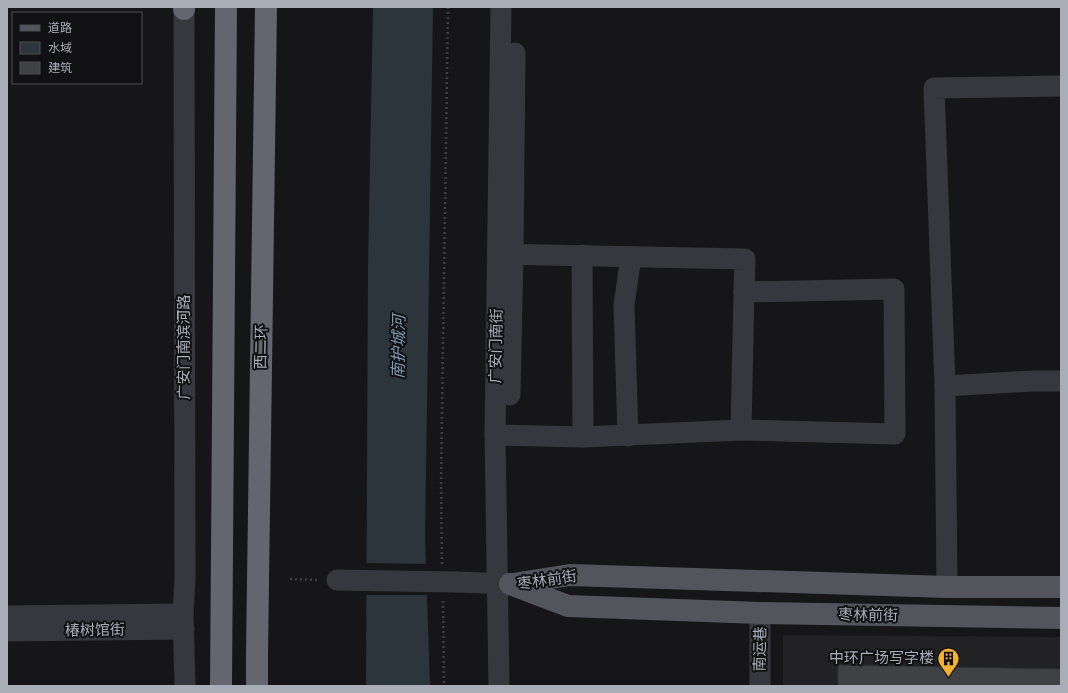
<svg xmlns="http://www.w3.org/2000/svg" width="1068" height="693" font-family="'Titillium Web','Noto Sans SC',sans-serif">
<style>
.built{fill:#222225}
.water{fill:#2c353c}
.pier{fill:#161618}
.building{fill:#404145;stroke:#303034}
.lines{fill:none;stroke-linecap:round;stroke-linejoin:round}
.path{stroke:#3d3f44;stroke-width:2.5;stroke-dasharray:2 3;stroke-linecap:butt}
.minor{stroke:#37383d;stroke-width:21}
.major{stroke:#53555c;stroke-width:22}
.highway{stroke:#63666e;stroke-width:22}
.minor-bridge{stroke:#37383d;stroke-width:21}
.labels{text-anchor:middle;stroke-width:4;stroke-linejoin:round;paint-order:stroke}
.street-label{font-size:15px;fill:#a8adb8;stroke:#111113}
.poi-label{font-size:15px;fill:#a8adb8;stroke:#111113;text-anchor:end}
.water-label{font-size:16px;font-style:italic;fill:#7f9bb3;stroke:#111113}
</style>
<rect width="100%" height="100%" fill="#161618"/>
<polygon class="built" points="783,635 1061,637 1061,686 783,686"/>
<polygon class="water" points="373,7 433,7 425,539 430,686 366,686 368,265"/>
<polygon class="pier" points="365,563 428,564 429,595 365,595"/>
<polygon class="building" points="838,665 1061,669 1061,686 838,686"/>
<g class="lines">
<g class="path">
<polyline points="442,564 441,482 448,7"/>
<polyline points="290,579 318,580"/>
<polyline points="443,601 444,686"/>
</g>
<g class="minor">
<polyline points="184,7 185,579 183,614 185,686"/>
<polyline points="582,255 583,437"/>
<polyline points="945,386 1032,381 1061,381"/>
<polyline points="510,395 513,254 515,53"/>
<polyline points="741,430 744,292"/>
<polyline points="495,435 583,437 741,430 895,434 894,289 744,292 745,259 498,254"/>
<polyline points="628,436 624,305 631,257"/>
<polyline points="456,582 510,584"/>
<polyline points="947,587 945,386 934,88 1061,86"/>
<polyline points="7,616 183,614"/>
<polyline points="7,631 184,629"/>
<polyline points="499,686 495,435 501,7"/>
<polyline points="760,686 760,613"/>
</g>
<g class="major">
<polyline points="510,584 568,606 760,613 1061,618"/>
<polyline points="513,584 570,575 947,587 1061,587"/>
</g>
<g class="highway">
<polyline points="184,9 184,7"/>
<polyline points="221,686 226,7"/>
<polyline points="257,686 257,654 266,7"/>
</g>
<polyline class="minor-bridge" points="337,580 456,582"/>
</g>
<defs>
<symbol id="building-pin" viewBox="-11 -11 22 30"><path d="M0 17L-7.5 6A9.5 9.5 0 1 1 7.5 6Z" fill="#f2b134" stroke="#111113"/><path d="M-4-6H4V6H1V3H-1V6H-4ZM-2.5-4.3h1.7v1.8h-1.7ZM.8-4.3h1.7v1.8H.8ZM-2.5-1h1.7V.8h-1.7ZM.8-1h1.7V.8H.8Z" fill="#111"/></symbol>
</defs>
<g fill-rule="evenodd">
<use href="#building-pin" x="936" y="646" width="25" height="34"/>
</g>
<g class="labels">
<g class="street-label">
<text transform="translate(496 346) rotate(-89)" y="5">广安门南街</text>
<text transform="translate(184 347) rotate(-90)" y="5">广安门南滨河路</text>
<text transform="translate(261 347) rotate(-89)" y="5">西二环</text>
<text transform="translate(547 580) rotate(-8)" y="5">枣林前街</text>
<text transform="translate(868 615) rotate(1)" y="5">枣林前街</text>
<text transform="translate(95 630) rotate(-1)" y="5">椿树馆街</text>
<text transform="translate(760 649) rotate(-89)" y="5">南运巷</text>
</g>
<g class="poi-label">
<text x="934" y="663">中环广场写字楼</text>
</g>
<g class="water-label">
<text transform="translate(398 347) rotate(-89)" y="6">南护城河</text>
</g>
</g>
<rect width="1068" height="693" fill="none" stroke="#a8adb8" stroke-width="16"/>
<rect x="12" y="12" width="130" height="72" fill="#111113" stroke="#4d4f55"/>
<rect x="20" y="25" width="20" height="6" fill="#53555c" stroke="#4d4f55"/>
<text x="48" y="32" font-size="12" fill="#a8adb8">道路</text>
<rect x="20" y="42" width="20" height="12" fill="#2c353c" stroke="#4d4f55"/>
<text x="48" y="52" font-size="12" fill="#a8adb8">水域</text>
<rect x="20" y="62" width="20" height="12" fill="#404145" stroke="#4d4f55"/>
<text x="48" y="72" font-size="12" fill="#a8adb8">建筑</text>
</svg>
